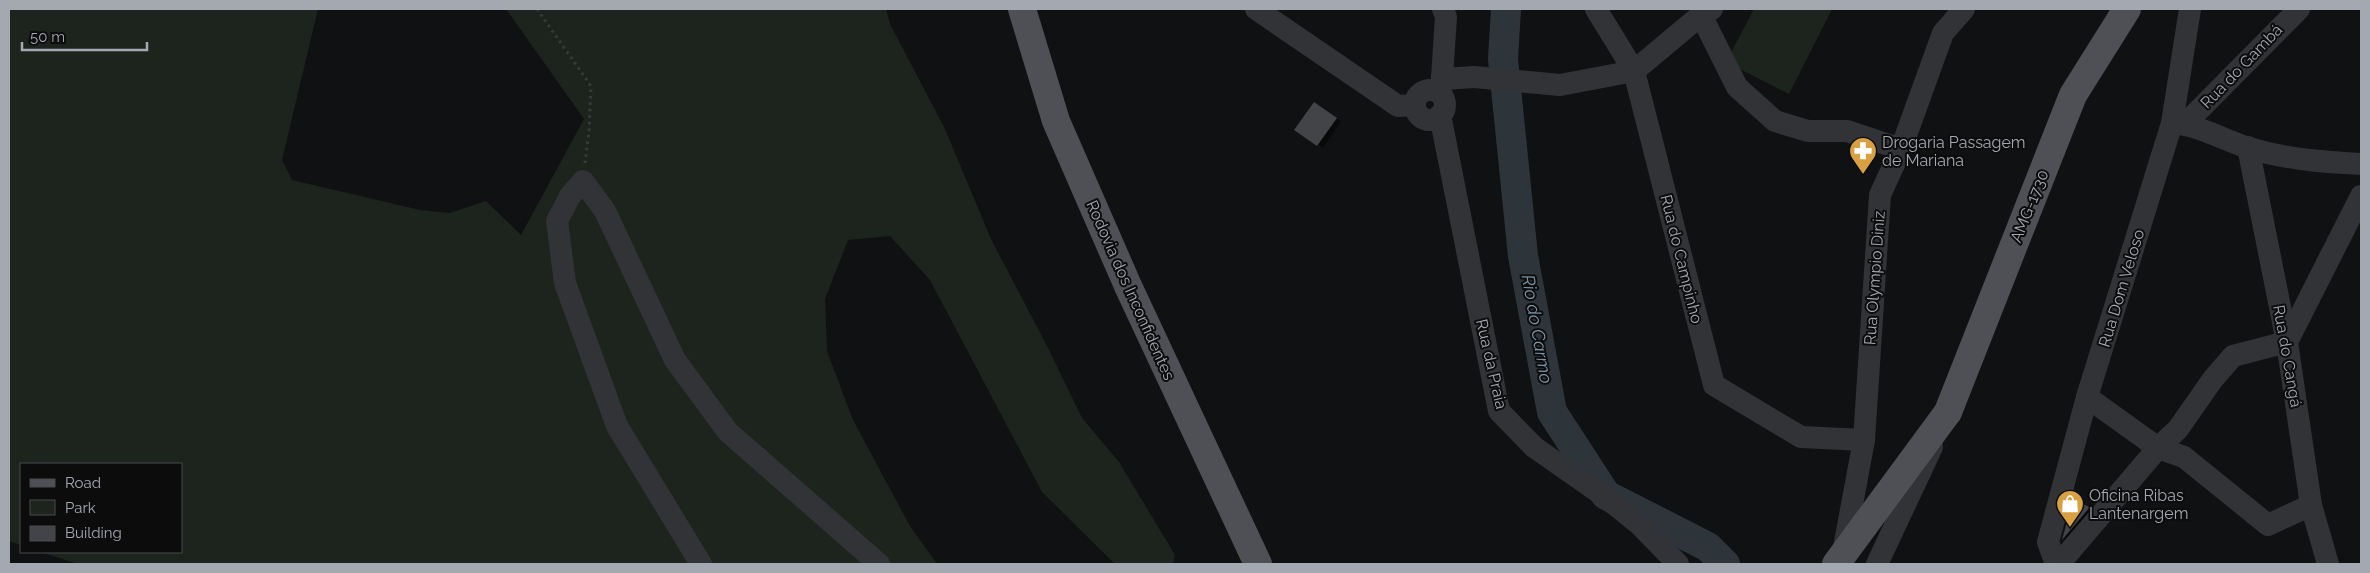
<svg xmlns="http://www.w3.org/2000/svg" width="2370" height="573" font-family="Raleway,sans-serif">
<style>
.green{fill:#1d241e}
.shadow{fill:#0007}
.lines{fill:none;stroke-linecap:round;stroke-linejoin:round}
.river{stroke:#2e353a;stroke-width:30}
.building{fill:#434447}
.path{stroke:#383a3d;stroke-width:3;stroke-dasharray:2.5 4;stroke-linecap:butt}
.minor{stroke:#323336;stroke-width:22}
.major{stroke:#4e5055;stroke-width:28}
.major-bridge{stroke:#4e5055;stroke-width:28}
.labels{text-anchor:middle;stroke-width:4;stroke-linejoin:round;paint-order:stroke}
.street-label{font-size:16px;fill:#a4a8b1;stroke:#0c0c0d}
.poi-label{font-size:16px;fill:#a4a8b1;stroke:#0c0c0d;text-anchor:start}
.water-label{font-size:18px;font-style:italic;fill:#7e96a8;stroke:#0c0c0d}
</style>
<rect width="100%" height="100%" fill="#101112"/>
<g class="green">
<polygon points="9,9 318,9 282,160 292,180 420,210 450,213 486,201 521,235 584,119 506,9 886,9 890,24 945,129 991,239 1048,348 1082,418 1119,462 1175,555 1173,564 1115,564 1042,492 930,280 890,236 848,240 825,299 827,351 853,420 910,526 937,564 78,564 41,552 181,552 181,464 21,464 21,545 9,541"/>
<polygon points="1754,9 1832,9 1789,94 1726,62"/>
</g>
<g class="shadow">
<polygon points="1319,106 1341,121 1323,148 1296,130"/>
<polygon points="2074,502 2094,511 2067,542 2064,540"/>
</g>
<g class="lines">
<polyline class="river" points="1506,9 1503,59 1523,256 1552,412 1606,495 1708,547 1725,564"/>
</g>
<g class="building">
<polygon points="1314,102 1337,118 1317,146 1294,130"/>
<polygon points="2073,500 2090,507 2062,540"/>
</g>
<g class="lines">
<polyline class="path" points="537,9 591,86 589,131 585,163"/>
<g class="minor">
<polyline points="1256,9 1398,106 1415,105"/>
<polyline points="1712,9 1701,15 1634,71 1714,385 1801,437 1864,440"/>
<polyline points="1701,15 1737,87 1775,121 1808,131 1847,131 1901,149"/>
<polyline points="1443,79 1474,77 1560,85 1634,71 1596,9"/>
<circle cx="1430" cy="105" r="15"/>
<polyline points="1441,92 1446,17 1443,9"/>
<polyline points="1440,115 1499,411 1534,447 1604,496 1640,525 1678,564"/>
<path d="M 2172,123 C 2198,125 2222,139 2246,147 C 2283,159 2323,162 2361,164"/>
<polyline points="2185,124 2299,9"/>
<polyline points="2248,147 2287,342 2311,505 2328,564"/>
<polyline points="2087,397 2158,448 2184,457 2268,525 2311,505"/>
<polyline points="1843,553 1864,440 1880,195 1901,149 1943,33 1964,9"/>
<polyline points="701,564 617,426 565,283 557,221 570,196 583,181 605,211 675,360 728,432 879,564"/>
<polyline points="1877,564 1932,447"/>
<polyline points="2056,564 2048,542 2087,397 2172,123 2190,9"/>
<polyline points="2059,564 2158,448 2178,429 2213,379 2233,356 2287,342 2361,196"/>
</g>
<g class="major">
<polyline points="1022,9 1056,121 1128,286 1258,564"/>
<polyline points="1948,412 2073,95 2127,9"/>
</g>
<polyline class="major-bridge" points="1836,564 1948,412"/>
</g>
<defs>
<symbol id="pharmacy-pin" viewBox="-11 -11 22 30"><path d="M0 17L-7.5 6A9.5 9.5 0 1 1 7.5 6Z" fill="#d9a041" stroke="#0c0c0d"/><path d="M-2-6h4v4h4v4h-4v4h-4v-4h-4v-4h4Z" fill="#fff"/></symbol>
<symbol id="shop-pin" viewBox="-11 -11 22 30"><path d="M0 17L-7.5 6A9.5 9.5 0 1 1 7.5 6Z" fill="#d9a041" stroke="#0c0c0d"/><path d="M-5-2.5h2.3a2.7 3.5 0 0 1 5.4 0H5L5.5 6h-11ZM-1.5-2.5h3a1.5 2.3 0 0 0-3 0Z" fill="#fff"/></symbol>
</defs>
<g fill-rule="evenodd">
<use href="#pharmacy-pin" x="1847" y="135" width="32" height="43"/>
<use href="#shop-pin" x="2054" y="488" width="32" height="43"/>
</g>
<g class="labels">
<g class="street-label">
<text transform="translate(2241 66) rotate(-46)" y="6">Rua do Gambá</text>
<text transform="translate(2029 206) rotate(-68)" y="6">AMG-1730</text>
<text transform="translate(1682 259) rotate(76)" y="6">Rua do Campinho</text>
<text transform="translate(1874 278) rotate(-86)" y="6">Rua Olympio Diniz</text>
<text transform="translate(2121 288) rotate(-73)" y="6">Rua Dom Veloso</text>
<text transform="translate(1131 290) rotate(66)" y="6">Rodovia dos Inconfidentes</text>
<text transform="translate(2288 356) rotate(80)" y="6">Rua do Cangá</text>
<text transform="translate(1492 364) rotate(77)" y="6">Rua da Praia</text>
</g>
<g class="poi-label">
<text x="1882" y="148">Drogaria Passagem<tspan x="1882" dy="18">de Mariana</tspan></text>
<text x="2089" y="501">Oficina Ribas<tspan x="2089" dy="18">Lantenargem</tspan></text>
</g>
<g class="water-label">
<text transform="translate(1537 329) rotate(80)" y="6">Rio do Carmo</text>
</g>
</g>
<rect width="2370" height="573" fill="none" stroke="#a4a8b1" stroke-width="20"/>
<rect x="20" y="463" width="162" height="90" fill="#0c0c0d" stroke="#494a4f"/>
<rect x="30" y="479" width="25" height="8" fill="#4e5055" stroke="#494a4f"/>
<text x="65" y="488" font-size="15" fill="#a4a8b1">Road</text>
<rect x="30" y="500" width="25" height="15" fill="#1d241e" stroke="#494a4f"/>
<text x="65" y="513" font-size="15" fill="#a4a8b1">Park</text>
<rect x="30" y="526" width="25" height="15" fill="#434447" stroke="#494a4f"/>
<text x="65" y="538" font-size="15" fill="#a4a8b1">Building</text>
<path d="M22 42v8h125v-8" fill="none" stroke="#a4a8b1" stroke-width="2.5"/>
<text x="30" y="42" font-size="15" fill="#a4a8b1" stroke="#0c0c0d" stroke-width="4" paint-order="stroke">50 m</text>
</svg>
